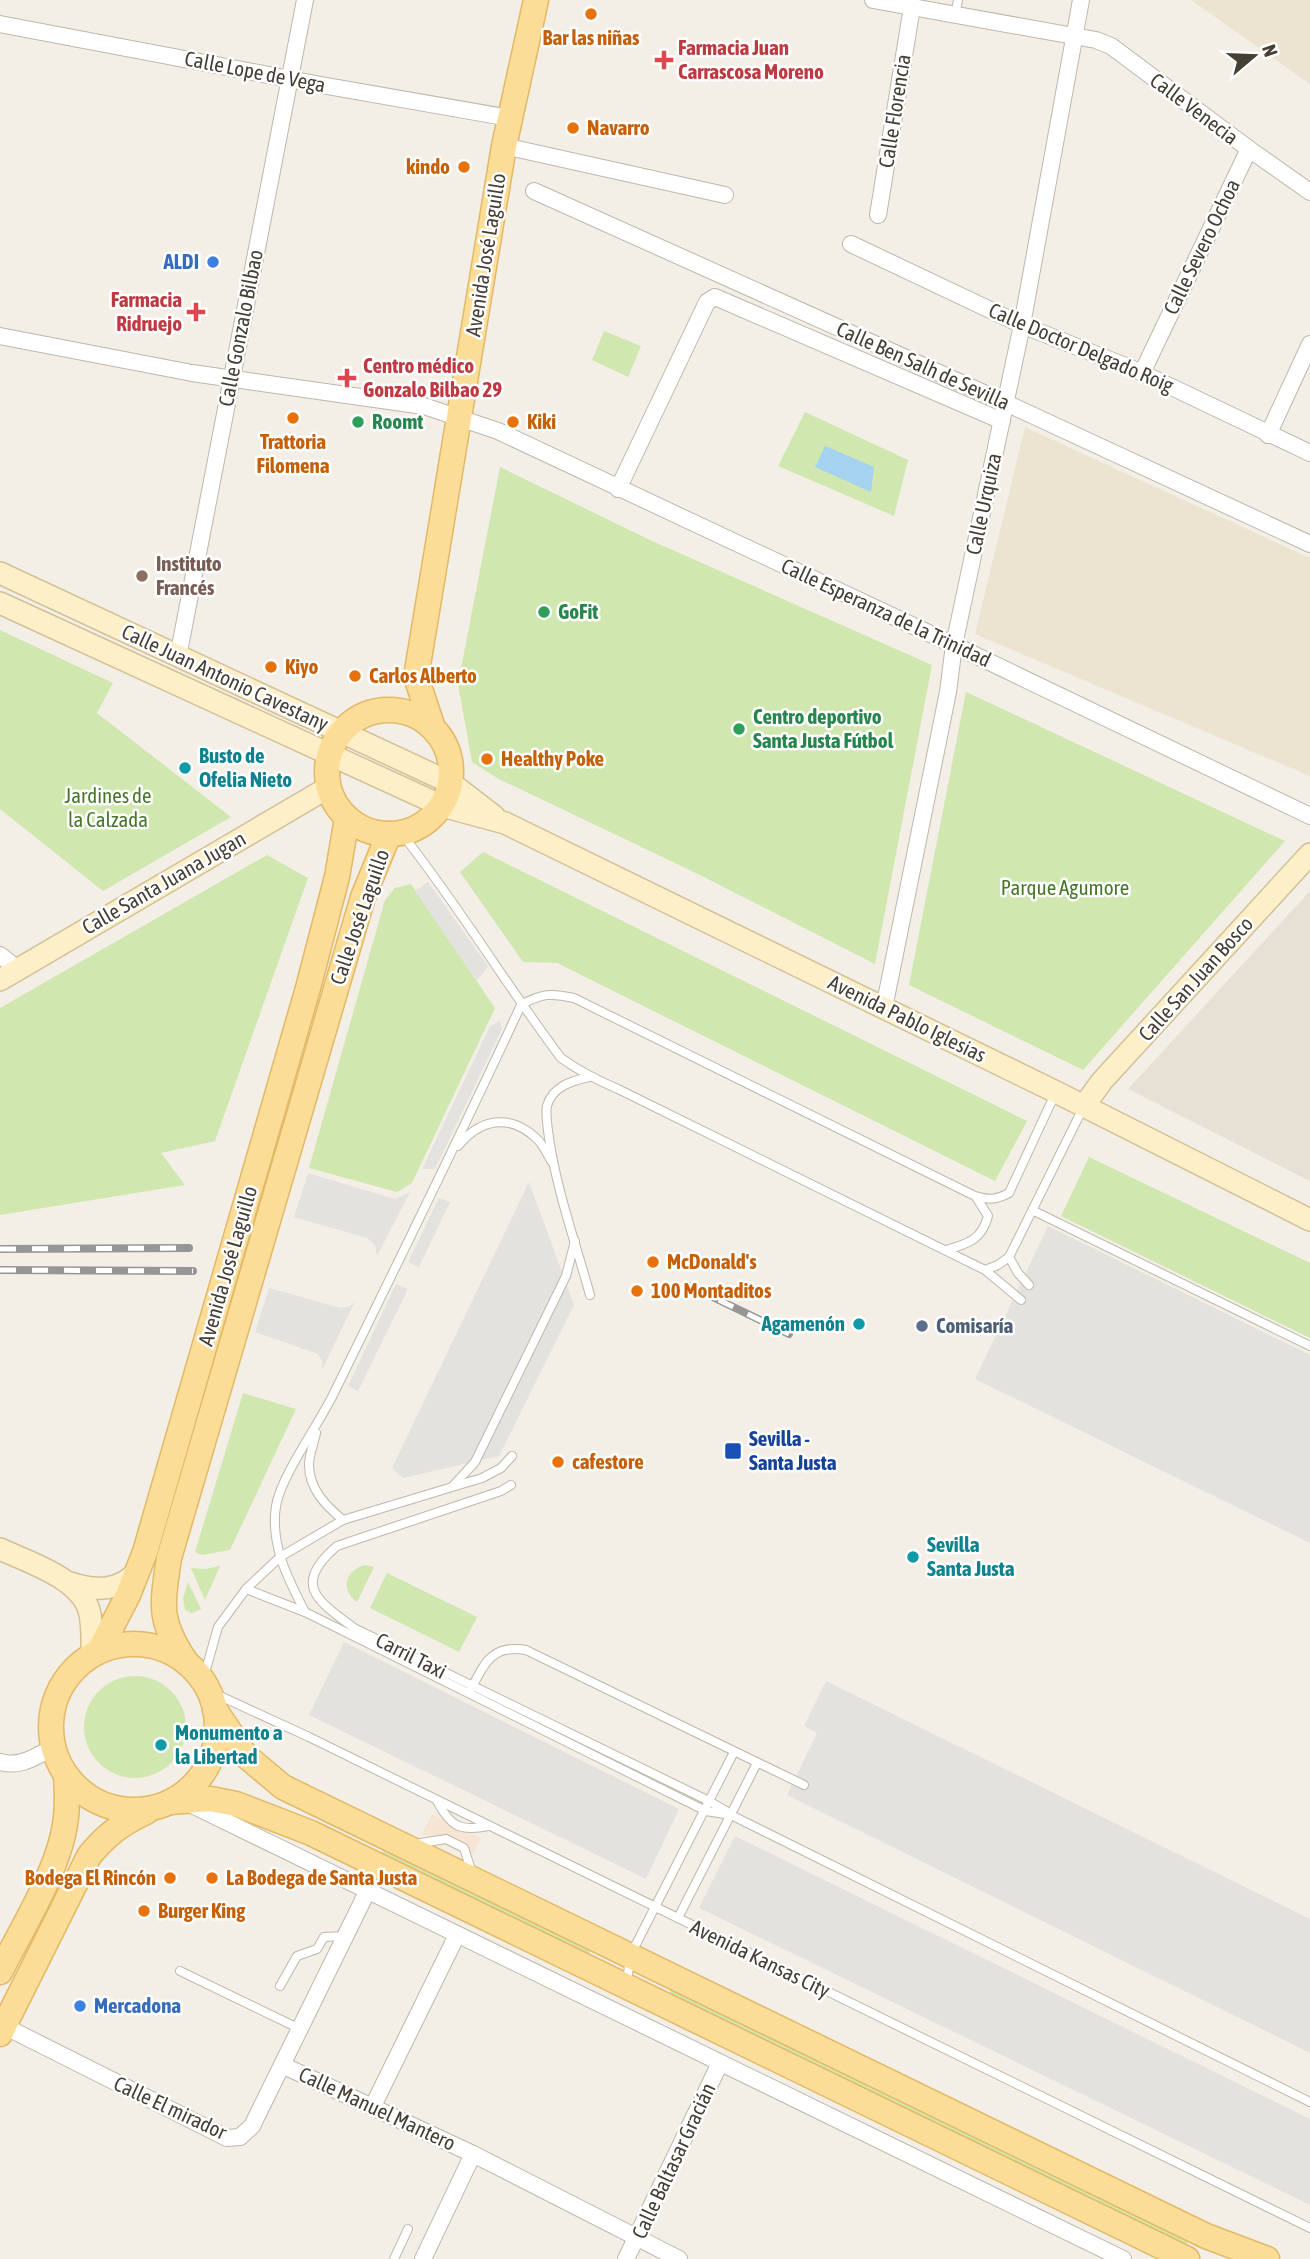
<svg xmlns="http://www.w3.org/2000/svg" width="1310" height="2259" font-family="'Asap Condensed',sans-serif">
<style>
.residential{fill:#e7e1d5}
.commercial{fill:#f5e5d2}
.education{fill:#ece4d1}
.green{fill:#d0e7b0}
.parking{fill:#e4e2df}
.water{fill:#a4d2ef}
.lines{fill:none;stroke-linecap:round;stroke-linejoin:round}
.lane-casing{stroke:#beb7aa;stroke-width:10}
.street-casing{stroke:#beb7aa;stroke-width:18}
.secondary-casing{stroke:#d2c198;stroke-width:24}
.primary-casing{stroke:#e1b967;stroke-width:27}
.lane{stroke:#fff;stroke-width:8}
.street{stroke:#fff;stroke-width:16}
.secondary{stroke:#fdefc7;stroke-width:21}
.primary{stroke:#fcdd97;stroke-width:24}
.rail-casing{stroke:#969696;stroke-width:8}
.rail{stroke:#fff;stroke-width:5;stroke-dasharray:16;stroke-linecap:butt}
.food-dot{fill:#e8710a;stroke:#fff;stroke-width:2.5}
.health-dot{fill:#e0444e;stroke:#fff;stroke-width:2.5}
.shop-dot{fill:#3f7fe0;stroke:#fff;stroke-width:2.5}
.leisure-dot{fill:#2e9e5b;stroke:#fff;stroke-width:2.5}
.education-dot{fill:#8d6e63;stroke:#fff;stroke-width:2.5}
.culture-dot{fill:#0f9aa8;stroke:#fff;stroke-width:2.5}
.service-dot{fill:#5c6f8a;stroke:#fff;stroke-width:2.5}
.transit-dot{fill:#1a4fb4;stroke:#fff;stroke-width:2.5}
.labels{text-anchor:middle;stroke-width:5;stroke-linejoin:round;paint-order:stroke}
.food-label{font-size:21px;font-weight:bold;fill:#c56008;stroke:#fff;text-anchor:start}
.health-label{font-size:21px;font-weight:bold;fill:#be3a42;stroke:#fff;text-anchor:start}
.street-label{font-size:21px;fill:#463f36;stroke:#fff}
.shop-label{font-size:21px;font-weight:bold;fill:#366cbe;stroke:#fff;text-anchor:end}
.leisure-label{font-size:21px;font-weight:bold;fill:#27864d;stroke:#fff;text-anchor:start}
.education-label{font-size:21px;font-weight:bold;fill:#785e54;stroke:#fff;text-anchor:start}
.culture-label{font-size:21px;font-weight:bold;fill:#0d838f;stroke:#fff;text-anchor:start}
.park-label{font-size:21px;fill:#49772a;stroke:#fff}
.service-label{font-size:21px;font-weight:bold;fill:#4e5e75;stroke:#fff;text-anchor:start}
.transit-label{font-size:21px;font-weight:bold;fill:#164399;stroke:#fff;text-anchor:start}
</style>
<rect width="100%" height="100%" fill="#f3efe7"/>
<polygon class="residential" points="1310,891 1310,1181 1128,1089"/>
<polygon class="commercial" points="432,1814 481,1838 471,1858 422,1834"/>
<g class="education">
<polygon points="1191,0 1310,0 1310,84"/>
<polygon points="1025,427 1310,558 1310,776 975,634"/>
</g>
<g class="green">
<polygon points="604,331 641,346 628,377 592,360"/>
<polygon points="805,412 908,460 894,516 778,466"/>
<polygon points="500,467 650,540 932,665 875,964 700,875 499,779 472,762 458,684"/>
<polygon points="0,630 113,683 97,713 231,817 103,891 0,809"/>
<polygon points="966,692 1285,841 1083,1070 909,985"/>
<polygon points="483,852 1027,1121 995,1181 557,963 523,962 460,872"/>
<polygon points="267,855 308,878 215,1141 161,1153 185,1185 0,1215 0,1008"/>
<polygon points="411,884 495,1008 412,1183 397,1192 309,1168 385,900 395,888"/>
<polygon points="1089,1157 1310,1263 1310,1338 1061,1216"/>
<polygon points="243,1393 296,1409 230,1550 202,1555 195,1552"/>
<path d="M 365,1565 L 374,1567 L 357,1602 C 340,1589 345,1570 365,1565 Z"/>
<polygon points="220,1566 205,1600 191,1568 205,1569"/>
<polygon points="387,1573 477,1617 459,1652 370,1608"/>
<polygon points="188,1582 201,1609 192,1613 185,1610 183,1598"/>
<circle cx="135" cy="1727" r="51"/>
<polygon points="383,1850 591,1949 589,1954 381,1855"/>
<polygon points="671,1990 1187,2240 1188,2242 1186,2244 669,1994"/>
</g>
<g class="parking">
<polygon points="428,882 488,966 477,981 415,891"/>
<polygon points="500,1021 502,1029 435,1169 422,1169 490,1026"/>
<polygon points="308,1173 395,1199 410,1192 377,1256 375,1245 367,1238 294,1217"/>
<polygon points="529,1182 574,1305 499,1456 403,1478 392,1468"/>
<polygon points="439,1198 450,1202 419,1267 408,1262"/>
<polygon points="1048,1226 1310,1355 1310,1543 975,1379"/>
<polygon points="396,1284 408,1289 358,1391 348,1386"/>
<polygon points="269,1288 341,1308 350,1306 355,1301 322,1370 322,1360 318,1354 255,1332"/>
<polygon points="344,1642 679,1809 646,1879 309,1715"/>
<polygon points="826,1681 1310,1919 1310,2053 787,1795 817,1733 804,1726"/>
<polygon points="735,1836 1310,2119 1310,2205 699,1908"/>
</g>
<polygon class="water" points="825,446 874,467 871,492 815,467"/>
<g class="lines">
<defs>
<g id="lane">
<polyline points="955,16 958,0"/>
<path d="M 402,834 C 459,906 506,985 561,1058 C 579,1071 597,1080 618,1089 L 985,1270 L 998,1265 L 1009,1257 L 1084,1106"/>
<path d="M 589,1077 C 571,1081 552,1087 547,1106 C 545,1117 548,1128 549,1138 C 557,1192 576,1244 590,1295"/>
<path d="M 458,1146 C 480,1119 509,1113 536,1138 C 543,1144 547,1154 552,1162"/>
<polyline points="1034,1211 1310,1346"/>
<path d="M 946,1250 C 967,1244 982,1240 988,1216 L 976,1197"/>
<polyline points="1009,1257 1018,1273 1029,1285"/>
<polyline points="985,1270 1021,1300"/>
<path d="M 316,1433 C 314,1443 309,1455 309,1465 C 309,1489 326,1506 343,1520"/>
<path d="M 511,1485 L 501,1491 L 337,1546 C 291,1585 318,1601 354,1628 L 709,1801 L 726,1811"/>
<polyline points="453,1486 475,1462 566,1276 575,1241"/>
<polyline points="246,1589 305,1612 706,1811 731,1815 1310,2102"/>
<path d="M 305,1612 C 288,1579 270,1545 276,1506 C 281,1476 319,1424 334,1393 C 397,1264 461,1135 521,1005 C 542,993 551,993 574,998 L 975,1196 C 989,1200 996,1200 1009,1193 L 1055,1094"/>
<polyline points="203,1680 218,1627 246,1589 280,1557 343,1520 482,1478 501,1468 512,1456"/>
<path d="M 471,1689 C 485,1662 493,1644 526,1650 L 804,1785"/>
<polyline points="209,1691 309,1737 1310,2228"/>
<path d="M 437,1801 C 450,1826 460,1832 488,1826"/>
<polyline points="415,1844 446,1839 464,1848 472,1873"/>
<polyline points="678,1918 757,1763"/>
<polyline points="180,1971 300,2029"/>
<polyline points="627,1984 630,1956 734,1752"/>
<polyline points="280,1986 297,1956 317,1949 324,1937 346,1936"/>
<polyline points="394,2259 408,2229"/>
</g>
<g id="street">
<polyline points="873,0 1096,40 1111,46 1249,149 1310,192"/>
<polyline points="0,24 321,85 510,118"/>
<polyline points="504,146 725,195"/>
<polyline points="534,191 1006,403 1310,544"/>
<polyline points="878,215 912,7"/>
<polyline points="851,244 1022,325 1138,371 1310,453"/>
<polyline points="0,336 192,373 424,406 498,431 954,645 1310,816"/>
<polyline points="1142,373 1249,149"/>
<polyline points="1268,435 1310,344"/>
<polyline points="618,489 707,302 715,297 1002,421"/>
<polyline points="178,657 305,0"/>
<polyline points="0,955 18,969"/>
<polyline points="884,1008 948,692 954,645 1022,325 1081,0"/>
<path d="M 0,1762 C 21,1768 36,1756 54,1747"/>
<polyline points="188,1803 1123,2259"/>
<polyline points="4,2026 227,2138 240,2137 252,2126 367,1892"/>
<polyline points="282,2065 473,2154 679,2259"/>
<polyline points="373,2106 457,1935"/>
<polyline points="423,2259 473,2154"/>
<polyline points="626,2259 720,2063"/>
</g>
<g id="secondary">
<polyline points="0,573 451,783 494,816"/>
<polyline points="0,603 442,806 505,823 1056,1092 1310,1220"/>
<polyline points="0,980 329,787"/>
<polyline points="1084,1106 1102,1081 1310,854"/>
<path d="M 0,1549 C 28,1562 79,1578 89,1610 C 93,1624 92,1640 92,1655"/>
<path d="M 70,1583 C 94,1591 120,1592 137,1571"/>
</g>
<g id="primary">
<circle cx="389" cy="772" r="62"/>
<polyline points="433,728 416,677 504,146 536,0"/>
<circle cx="134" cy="1727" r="83"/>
<polyline points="99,1651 128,1595 145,1552 308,988 337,877 347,818"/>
<path d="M 186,1662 C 158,1620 162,1606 169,1558 L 363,897 L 389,834"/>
<polyline points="215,1710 246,1756 283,1787 1206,2236 1267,2259"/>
<polyline points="170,1802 211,1799 236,1804 311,1833 1187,2259"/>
<path d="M 0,1972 C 21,1930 59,1869 65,1824 C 68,1808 67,1791 66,1775"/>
<path d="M 0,2034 L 89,1856 C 106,1835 122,1823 146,1812"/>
</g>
</defs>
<use href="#lane" class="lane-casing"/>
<use href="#street" class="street-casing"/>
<use href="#secondary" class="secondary-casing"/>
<use href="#primary" class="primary-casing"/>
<use href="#lane" class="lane"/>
<use href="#street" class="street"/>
<use href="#secondary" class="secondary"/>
<use href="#primary" class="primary"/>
<defs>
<g id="rail">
<polyline points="0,1249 189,1248"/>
<polyline points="0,1270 193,1271"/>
<polyline points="690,1286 789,1334"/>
</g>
</defs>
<use href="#rail" class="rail-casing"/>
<use href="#rail" class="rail"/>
</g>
<g class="food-dot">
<circle cx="591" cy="14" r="7"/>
<circle cx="573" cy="128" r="7"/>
<circle cx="464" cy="167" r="7"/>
<circle cx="293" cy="418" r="7"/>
<circle cx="513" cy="422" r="7"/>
<circle cx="271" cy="667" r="7"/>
<circle cx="355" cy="676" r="7"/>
<circle cx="487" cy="759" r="7"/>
<circle cx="653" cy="1262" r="7"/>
<circle cx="637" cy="1291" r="7"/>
<circle cx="558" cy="1462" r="7"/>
<circle cx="170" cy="1878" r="7"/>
<circle cx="212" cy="1878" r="7"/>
<circle cx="144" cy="1911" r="7"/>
</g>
<g class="health-dot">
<path d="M660.5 49.5h7v7h7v7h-7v7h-7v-7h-7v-7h7z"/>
<path d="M192.5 301.5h7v7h7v7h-7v7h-7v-7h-7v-7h7z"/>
<path d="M343.5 367.5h7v7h7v7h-7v7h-7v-7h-7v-7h7z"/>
</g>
<g class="shop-dot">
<circle cx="213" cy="262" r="7"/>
<circle cx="80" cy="2006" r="7"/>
</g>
<g class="leisure-dot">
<circle cx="358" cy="422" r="7"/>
<circle cx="544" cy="612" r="7"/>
<circle cx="739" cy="729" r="7"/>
</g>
<circle class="education-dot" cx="142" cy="576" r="7"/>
<g class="culture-dot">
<circle cx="185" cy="768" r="7"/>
<circle cx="859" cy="1324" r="7"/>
<circle cx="913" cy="1557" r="7"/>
<circle cx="161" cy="1745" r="7"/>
</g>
<circle class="service-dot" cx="922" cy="1326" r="7"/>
<rect class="transit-dot" x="724" y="1442" width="18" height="18" rx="3.5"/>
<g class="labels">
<g class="food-label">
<text x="591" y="45" text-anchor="middle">Bar las niñas</text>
<text x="587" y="135">Navarro</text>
<text x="450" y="174" text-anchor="end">kindo</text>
<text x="527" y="429">Kiki</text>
<text x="293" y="449" text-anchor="middle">Trattoria<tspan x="293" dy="24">Filomena</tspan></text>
<text x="285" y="674">Kiyo</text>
<text x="369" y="683">Carlos Alberto</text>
<text x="501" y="766">Healthy Poke</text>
<text x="667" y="1269">McDonald's</text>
<text x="651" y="1298">100 Montaditos</text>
<text x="572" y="1469">cafestore</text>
<text x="156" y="1885" text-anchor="end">Bodega El Rincón</text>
<text x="226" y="1885">La Bodega de Santa Justa</text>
<text x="158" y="1918">Burger King</text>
</g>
<g class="health-label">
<text x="678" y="55">Farmacia Juan<tspan x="678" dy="24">Carrascosa Moreno</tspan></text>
<text x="182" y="307" text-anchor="end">Farmacia<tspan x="182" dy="24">Ridruejo</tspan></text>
<text x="363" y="373">Centro médico<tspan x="363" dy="24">Gonzalo Bilbao 29</tspan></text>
</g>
<g class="street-label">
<text transform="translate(255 72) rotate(11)" y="7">Calle Lope de Vega</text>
<text transform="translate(1194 109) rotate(37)" y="7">Calle Venecia</text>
<text transform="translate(895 111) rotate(-81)" y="7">Calle Florencia</text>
<text transform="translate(1202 247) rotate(-64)" y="7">Calle Severo Ochoa</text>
<text transform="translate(486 255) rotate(-81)" y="7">Avenida José Laguillo</text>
<text transform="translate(241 328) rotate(-79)" y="7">Calle Gonzalo Bilbao</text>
<text transform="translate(1081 348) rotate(23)" y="7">Calle Doctor Delgado Roig</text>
<text transform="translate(923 366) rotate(24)" y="7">Calle Ben Salh de Sevilla</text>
<text transform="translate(984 504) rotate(-78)" y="7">Calle Urquiza</text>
<text transform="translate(886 613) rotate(25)" y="7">Calle Esperanza de la Trinidad</text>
<text transform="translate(225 678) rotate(25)" y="7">Calle Juan Antonio Cavestany</text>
<text transform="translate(164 883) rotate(-30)" y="7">Calle Santa Juana Jugan</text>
<text transform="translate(360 917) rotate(-71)" y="7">Calle José Laguillo</text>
<text transform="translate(1196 979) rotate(-48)" y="7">Calle San Juan Bosco</text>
<text transform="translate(907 1019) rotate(26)" y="7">Avenida Pablo Iglesias</text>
<text transform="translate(228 1266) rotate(-74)" y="7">Avenida José Laguillo</text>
<text transform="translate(411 1656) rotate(27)" y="7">Carril Taxi</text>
<text transform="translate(760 1959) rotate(26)" y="7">Avenida Kansas City</text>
<text transform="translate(170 2108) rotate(25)" y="7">Calle El mirador</text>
<text transform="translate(377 2109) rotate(25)" y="7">Calle Manuel Mantero</text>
<text transform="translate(674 2161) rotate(-65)" y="7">Calle Baltasar Gracián</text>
</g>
<g class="shop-label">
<text x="199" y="269">ALDI</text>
<text x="94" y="2013" text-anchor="start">Mercadona</text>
</g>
<g class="leisure-label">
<text x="372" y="429">Roomt</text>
<text x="558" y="619">GoFit</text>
<text x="753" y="724">Centro deportivo<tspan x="753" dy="24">Santa Justa Fútbol</tspan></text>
</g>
<g class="education-label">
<text x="156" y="571">Instituto<tspan x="156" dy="24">Francés</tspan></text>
</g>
<g class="culture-label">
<text x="199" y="763">Busto de<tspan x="199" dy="24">Ofelia Nieto</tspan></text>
<text x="845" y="1331" text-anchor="end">Agamenón</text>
<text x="927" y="1552">Sevilla<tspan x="927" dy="24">Santa Justa</tspan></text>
<text x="175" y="1740">Monumento a<tspan x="175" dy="24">la Libertad</tspan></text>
</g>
<g class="park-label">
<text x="108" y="803">Jardines de<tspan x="108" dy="24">la Calzada</tspan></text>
<text x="1065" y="895">Parque Agumore</text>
</g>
<g class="service-label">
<text x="936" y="1333">Comisaría</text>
</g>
<g class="transit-label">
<text x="749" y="1446">Sevilla -<tspan x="749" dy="24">Santa Justa</tspan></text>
</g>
</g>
<g transform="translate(1254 56) rotate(71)" stroke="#ffffff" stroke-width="5" paint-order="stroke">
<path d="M0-5L12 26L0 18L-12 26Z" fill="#463f36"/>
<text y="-10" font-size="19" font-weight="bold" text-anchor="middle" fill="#463f36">N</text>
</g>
</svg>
